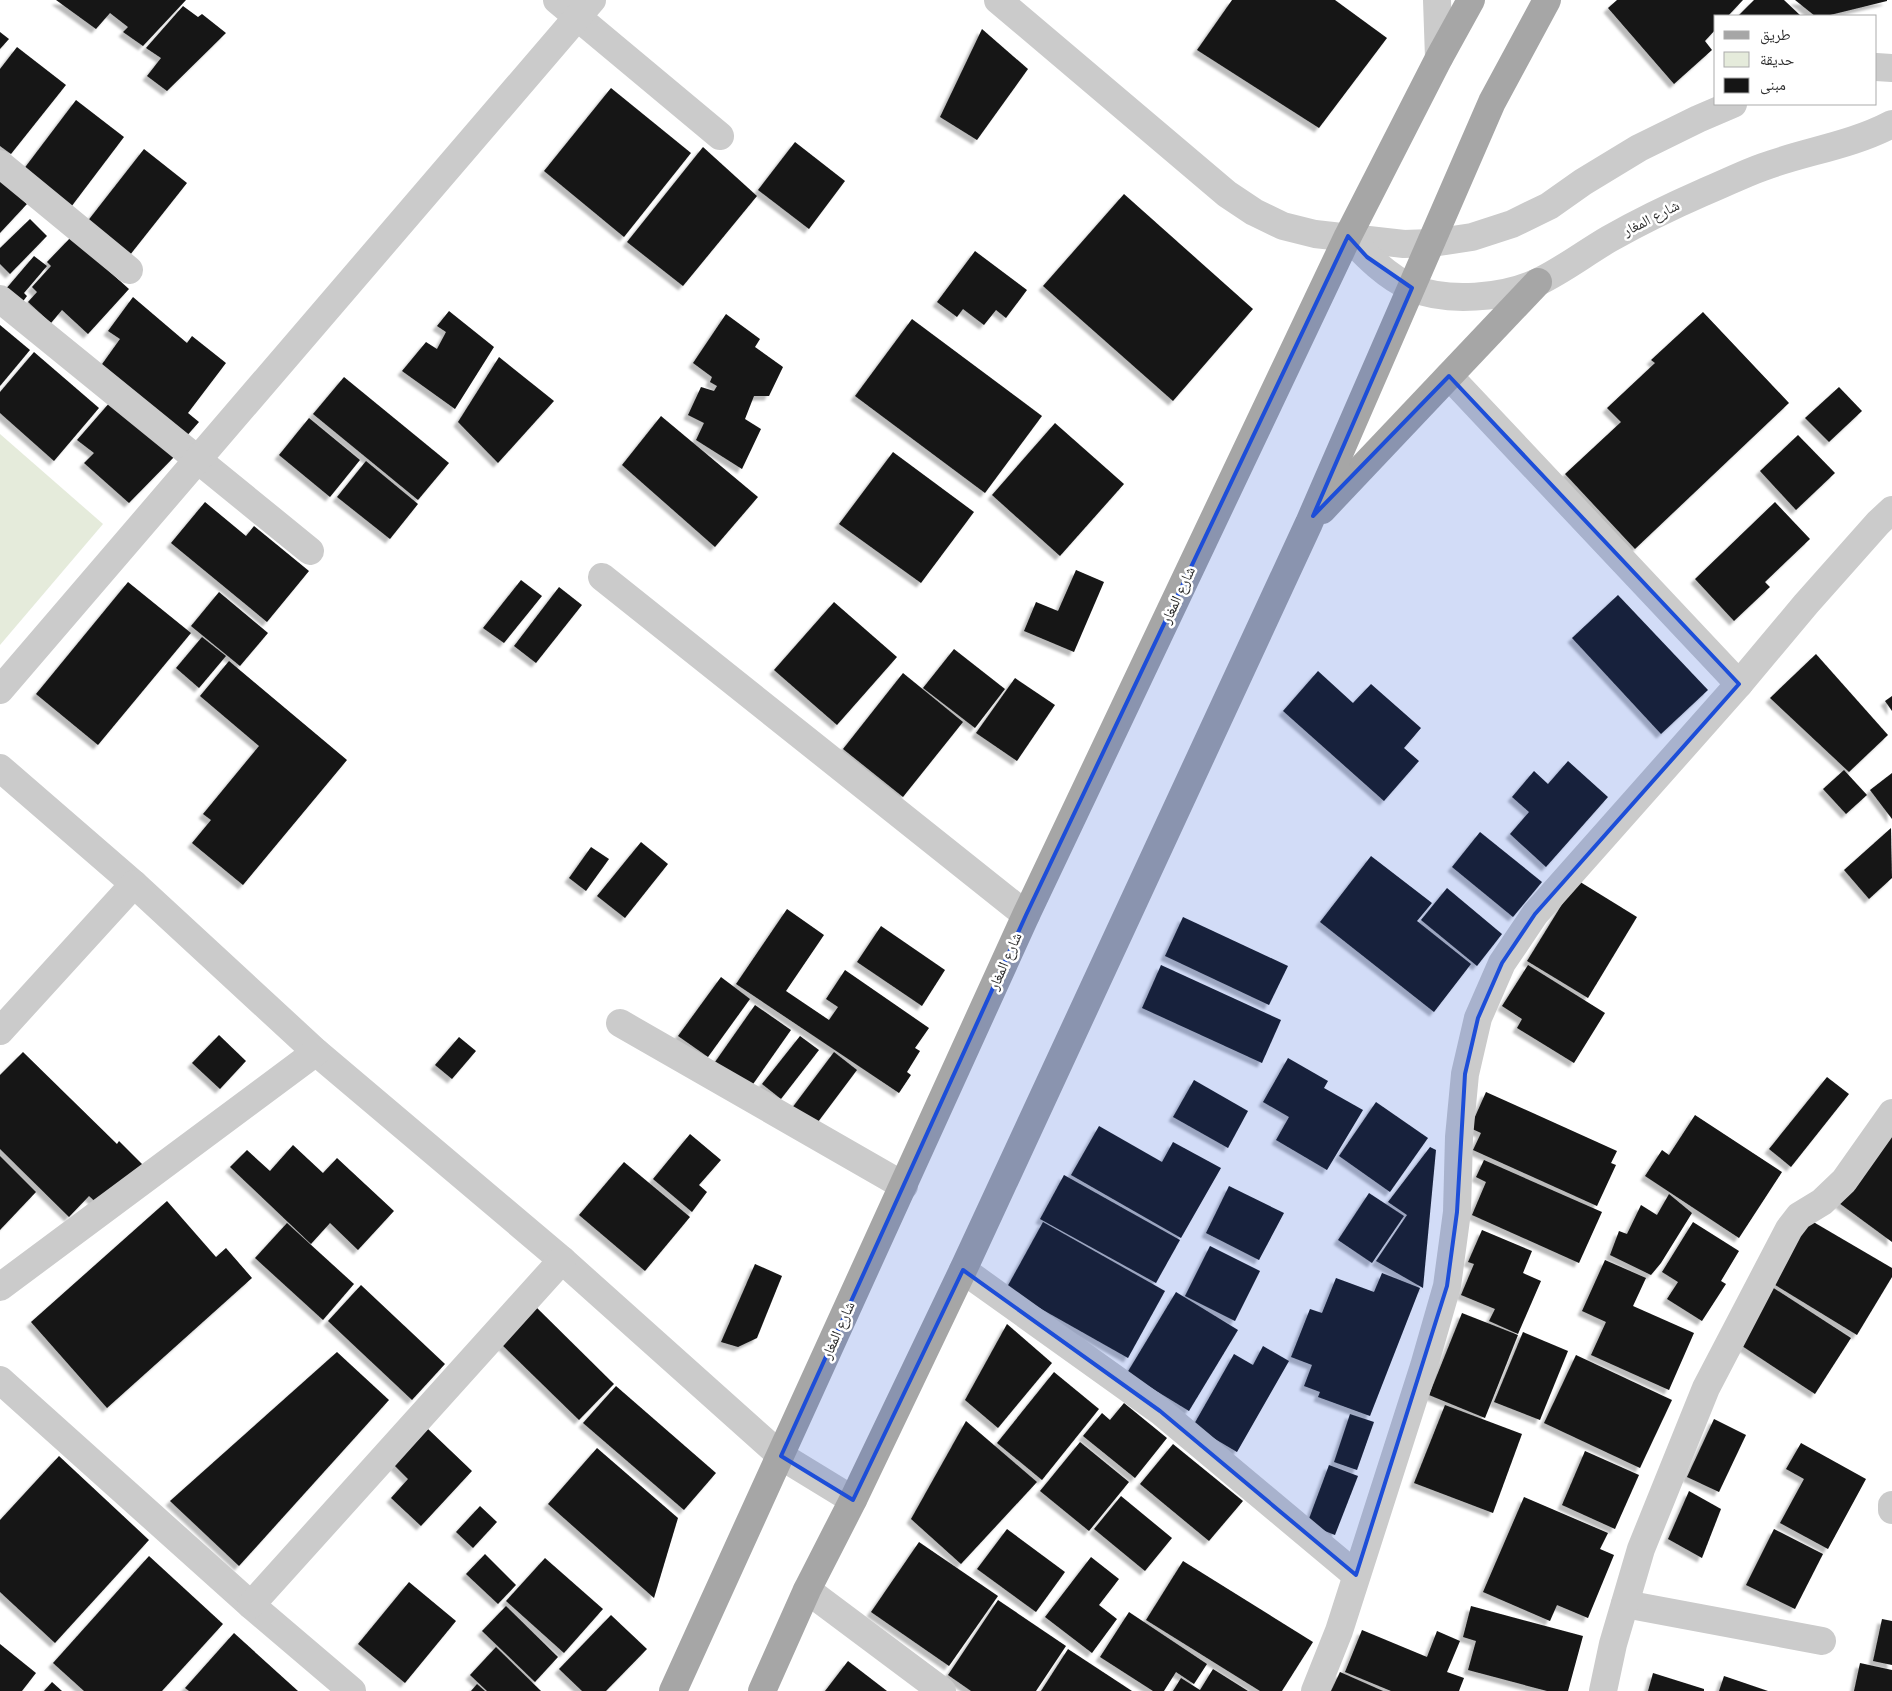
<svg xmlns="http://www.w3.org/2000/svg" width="1892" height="1691" font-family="Raleway,'Noto Naskh Arabic',sans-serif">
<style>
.green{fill:#e5ebdb}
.building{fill:#151515;filter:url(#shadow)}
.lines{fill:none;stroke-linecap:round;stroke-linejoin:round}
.minor{stroke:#cbcbcb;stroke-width:28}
.major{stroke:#a6a6a6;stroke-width:28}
.marked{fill:#1d4ed8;fill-opacity:0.2;stroke:#1d4ed8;stroke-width:4;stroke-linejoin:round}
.labels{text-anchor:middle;stroke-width:5;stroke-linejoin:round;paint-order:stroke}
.street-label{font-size:15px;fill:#2e2e2e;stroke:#fff}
</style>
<defs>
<filter id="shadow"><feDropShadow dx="-4.5" dy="4.5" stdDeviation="1" flood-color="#0004"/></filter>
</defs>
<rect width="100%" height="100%" fill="#fff"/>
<polygon class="green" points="0,434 103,524 0,645"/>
<g class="building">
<polygon points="56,0 186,0 143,46 123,32 128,27 110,13 96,29"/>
<polygon points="1232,0 1335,0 1387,38 1319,128 1197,50"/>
<polygon points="1617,0 1743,0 1728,16 1716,16 1716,29 1705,41 1712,50 1674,84 1608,8"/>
<polygon points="1754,0 1784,0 1801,16 1738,16"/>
<polygon points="1795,0 1887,0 1887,1 1826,16 1815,16"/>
<polygon points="183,6 198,17 202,14 226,33 167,91 147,76 161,58 146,48"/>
<polygon points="982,29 1028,69 977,140 940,117"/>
<polygon points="0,32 9,39 0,49"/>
<polygon points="17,47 66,85 11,154 0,146 0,69"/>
<polygon points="611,88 691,153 624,237 544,171"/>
<polygon points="76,100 124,137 68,211 20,174"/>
<polygon points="795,142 845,181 809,229 758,190"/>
<polygon points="703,147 757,196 683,286 627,242"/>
<polygon points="144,149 187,183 126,260 83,227"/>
<polygon points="0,178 27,204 0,233"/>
<polygon points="1124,194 1253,309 1173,401 1043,286"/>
<polygon points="30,219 47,236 10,274 0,264 0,248"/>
<polygon points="71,237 129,289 88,334 62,310 51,323 28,302 37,292 32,287 51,266 47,262"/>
<polygon points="975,251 1027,290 1006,318 996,310 984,325 963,309 957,317 937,302"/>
<polygon points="34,256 47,266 24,293 27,296 21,304 5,290"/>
<polygon points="133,297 187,343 192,336 226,363 188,413 199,422 184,439 100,367 120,339 108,331"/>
<polygon points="449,311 494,347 455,409 402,371 426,342 437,349 446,332 437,326"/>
<polygon points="1703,312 1789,403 1635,549 1565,474 1621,422 1607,408 1655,363 1651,360"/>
<polygon points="726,314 760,339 755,347 783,367 769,396 754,396 745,419 761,429 742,469 696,440 704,423 688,415 701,387 714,391 717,386 710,382 712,377 693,363"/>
<polygon points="912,319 1042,416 985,493 855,396"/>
<polygon points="0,325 30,350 0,386"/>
<polygon points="34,352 99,408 54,461 0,413 0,392"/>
<polygon points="499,357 554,401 498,463 458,422"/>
<polygon points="344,377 449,463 418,500 313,414"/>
<polygon points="1839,387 1862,411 1829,442 1805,418"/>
<polygon points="111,401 175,456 129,503 84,463 94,453 77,440"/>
<polygon points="661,416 758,497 715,547 622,465"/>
<polygon points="309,418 360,460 330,497 279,455"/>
<polygon points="1055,423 1124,484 1060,556 992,495"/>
<polygon points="1798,435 1835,473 1796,510 1760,471"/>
<polygon points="893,452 974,512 921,583 839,524"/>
<polygon points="366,461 418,504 390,539 337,497"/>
<polygon points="205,502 246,536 254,526 309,571 267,622 171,543"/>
<polygon points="1775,502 1810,539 1765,582 1770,587 1734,621 1695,579"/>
<polygon points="1076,570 1104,582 1074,652 1024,631 1036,602 1058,611"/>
<polygon points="521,580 542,596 504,643 483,628"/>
<polygon points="128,582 191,633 98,745 36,694"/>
<polygon points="559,587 582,605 536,663 514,646"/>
<polygon points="219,592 268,633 240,666 191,626"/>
<polygon points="1618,595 1708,690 1661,734 1572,638"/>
<polygon points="834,602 897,657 837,725 774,670"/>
<polygon points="202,637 226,656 199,688 176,668"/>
<polygon points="954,649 1005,689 975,728 923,688"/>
<polygon points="1816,654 1888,735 1849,772 1770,698"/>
<polygon points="229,661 347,760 243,885 192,843 211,820 203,814 259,746 200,696"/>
<polygon points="1318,671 1353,703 1371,684 1421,728 1404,748 1419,761 1384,801 1283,711"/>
<polygon points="903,673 963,722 903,797 843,749"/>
<polygon points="1015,678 1055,705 1017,761 976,733"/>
<polygon points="1892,696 1892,711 1885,701"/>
<polygon points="1568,761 1608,797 1546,867 1510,834 1529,812 1512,797 1534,771 1548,784"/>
<polygon points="1844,770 1867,795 1846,814 1823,789"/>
<polygon points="1892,773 1892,819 1870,790"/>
<polygon points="1891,828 1892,878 1869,899 1844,870"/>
<polygon points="1480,832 1542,882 1513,917 1452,867"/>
<polygon points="641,842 668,864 625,918 597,896"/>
<polygon points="591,847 609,859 586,891 569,878"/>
<polygon points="1371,856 1432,903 1417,921 1471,964 1434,1012 1320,922"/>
<polygon points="1577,880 1637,917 1588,998 1527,961"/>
<polygon points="1447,888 1502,934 1477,966 1421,920"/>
<polygon points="787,909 824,935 786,991 829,1020 838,1007 826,999 845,970 929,1028 915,1048 920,1051 907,1072 911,1075 899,1093 736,984"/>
<polygon points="1183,917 1288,966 1269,1005 1165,956"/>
<polygon points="881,926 945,970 922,1006 857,962"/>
<polygon points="1161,965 1281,1020 1262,1063 1142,1008"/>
<polygon points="1528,965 1605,1013 1574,1063 1517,1028 1522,1019 1502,1006"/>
<polygon points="721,977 750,999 708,1057 678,1036"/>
<polygon points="755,1005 791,1030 751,1087 715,1062"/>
<polygon points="219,1035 246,1061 220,1089 192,1063"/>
<polygon points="800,1036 819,1050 781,1099 762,1084"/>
<polygon points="459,1037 476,1051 452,1079 435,1065"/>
<polygon points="23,1052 117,1144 119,1141 143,1165 102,1208 89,1196 69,1217 0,1149 0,1075"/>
<polygon points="834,1052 857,1070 812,1130 789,1112"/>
<polygon points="1288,1058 1328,1081 1324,1088 1363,1110 1327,1170 1276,1140 1289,1117 1263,1102"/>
<polygon points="1827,1077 1849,1094 1791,1167 1769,1149"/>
<polygon points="1194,1080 1248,1111 1228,1148 1173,1117"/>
<polygon points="1486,1092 1617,1151 1611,1163 1616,1165 1597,1206 1473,1150 1481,1133 1470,1128"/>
<polygon points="1376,1102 1428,1138 1390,1192 1339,1156"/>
<polygon points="1695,1115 1782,1172 1739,1238 1645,1176 1662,1150 1669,1155"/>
<polygon points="1099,1126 1162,1162 1173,1142 1221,1168 1181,1238 1071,1175"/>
<polygon points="1892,1131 1892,1242 1839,1203"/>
<polygon points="690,1134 721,1160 699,1185 707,1192 692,1212 653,1179"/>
<polygon points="293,1145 323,1173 337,1158 394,1211 358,1250 330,1223 311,1244 230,1167 247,1150 270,1171"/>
<polygon points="1430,1147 1436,1150 1423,1288 1376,1261 1407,1215 1388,1202"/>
<polygon points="0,1156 36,1192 0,1230"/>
<polygon points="1484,1160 1602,1212 1579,1263 1472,1215 1486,1182 1476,1177"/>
<polygon points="624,1162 690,1217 645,1271 579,1215"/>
<polygon points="1064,1175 1180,1240 1156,1283 1040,1219"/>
<polygon points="1229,1186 1284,1213 1259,1260 1206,1233"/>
<polygon points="1369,1193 1404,1216 1372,1263 1338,1240"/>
<polygon points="1669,1194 1692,1213 1661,1263 1651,1275 1610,1255 1619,1231 1627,1234 1641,1205 1657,1215"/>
<polygon points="167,1201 216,1257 226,1248 252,1278 107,1408 31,1322"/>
<polygon points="1810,1220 1892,1268 1892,1277 1857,1335 1772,1283"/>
<polygon points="1043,1222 1165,1291 1128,1358 1006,1289"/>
<polygon points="1693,1222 1739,1251 1721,1281 1726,1284 1702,1321 1667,1299 1678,1282 1662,1272"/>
<polygon points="287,1223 354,1284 323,1320 255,1258"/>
<polygon points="1482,1230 1532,1251 1523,1273 1541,1281 1518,1334 1489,1321 1495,1309 1461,1295 1474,1264 1468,1262"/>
<polygon points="1210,1246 1260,1271 1235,1321 1185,1296"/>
<polygon points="1605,1260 1646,1278 1633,1306 1694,1333 1669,1390 1591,1355 1606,1322 1582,1311"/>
<polygon points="755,1264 782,1276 757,1338 738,1347 721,1342"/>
<polygon points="1382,1273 1420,1288 1370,1416 1318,1397 1320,1392 1304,1386 1312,1365 1291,1357 1310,1309 1322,1313 1336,1278 1374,1292"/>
<polygon points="361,1285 445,1364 412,1400 328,1321"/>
<polygon points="1772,1287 1851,1338 1815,1394 1736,1342"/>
<polygon points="1176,1292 1238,1330 1189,1411 1127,1373"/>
<polygon points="533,1304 614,1384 579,1420 498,1341"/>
<polygon points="1462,1313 1518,1335 1485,1418 1429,1395"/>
<polygon points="1007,1324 1052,1363 998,1428 965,1400"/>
<polygon points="1523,1332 1568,1351 1540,1420 1494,1402"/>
<polygon points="1263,1346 1289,1361 1237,1452 1193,1426 1234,1354 1253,1365"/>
<polygon points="337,1352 389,1400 239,1566 170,1501"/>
<polygon points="1576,1355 1672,1400 1640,1468 1544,1423"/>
<polygon points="1054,1372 1099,1409 1042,1480 997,1443"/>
<polygon points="616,1386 716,1473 684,1510 583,1423"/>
<polygon points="1124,1403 1167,1438 1135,1478 1083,1436 1102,1413 1110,1420"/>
<polygon points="1445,1405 1522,1434 1493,1513 1414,1483"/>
<polygon points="1350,1414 1374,1422 1357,1470 1334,1462"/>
<polygon points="1714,1419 1746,1435 1719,1492 1687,1477"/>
<polygon points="966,1421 1037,1482 961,1564 911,1519"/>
<polygon points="428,1429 472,1471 421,1526 391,1498 408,1479 394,1465"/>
<polygon points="1080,1442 1129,1482 1089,1531 1040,1491"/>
<polygon points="1801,1443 1866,1479 1828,1549 1780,1523 1804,1479 1786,1469"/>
<polygon points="1173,1444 1243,1501 1209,1541 1140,1484"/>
<polygon points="597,1448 678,1518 654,1598 548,1504"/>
<polygon points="1585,1451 1639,1475 1615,1529 1562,1505"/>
<polygon points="59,1456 149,1540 55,1643 0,1592 0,1520"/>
<polygon points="1329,1465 1358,1476 1335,1535 1307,1524"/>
<polygon points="1689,1491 1721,1509 1702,1558 1668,1539"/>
<polygon points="1121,1496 1172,1538 1145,1571 1094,1529"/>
<polygon points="1524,1497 1608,1533 1600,1549 1614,1555 1588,1618 1557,1605 1550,1621 1483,1592"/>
<polygon points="480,1506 497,1522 473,1548 456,1532"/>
<polygon points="1007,1529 1065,1572 1036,1612 977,1569"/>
<polygon points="1774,1529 1823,1554 1795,1609 1746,1585"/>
<polygon points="919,1542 998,1596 949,1666 871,1612"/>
<polygon points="485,1554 516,1585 498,1604 466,1574"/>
<polygon points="149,1556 223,1624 162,1691 84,1691 53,1663"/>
<polygon points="1091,1557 1119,1579 1099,1605 1117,1619 1092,1653 1045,1617"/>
<polygon points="545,1558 603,1609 564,1653 506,1601"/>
<polygon points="1183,1561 1313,1642 1282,1691 1260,1691 1146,1620"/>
<polygon points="409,1582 456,1621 405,1683 358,1644"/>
<polygon points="998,1600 1066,1646 1036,1691 971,1691 948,1675"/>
<polygon points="506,1606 558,1657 535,1682 482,1631"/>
<polygon points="1471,1606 1583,1636 1568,1691 1547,1691 1468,1670 1476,1641 1463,1637"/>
<polygon points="1129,1612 1207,1664 1194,1684 1176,1672 1164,1691 1153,1691 1100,1657"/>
<polygon points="611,1615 647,1649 606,1691 582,1691 559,1669"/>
<polygon points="1882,1619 1892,1621 1892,1665 1873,1661"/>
<polygon points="1362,1630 1427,1657 1437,1631 1460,1641 1447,1672 1464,1678 1459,1691 1391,1691 1345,1672"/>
<polygon points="234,1633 298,1691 189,1691 185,1688"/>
<polygon points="0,1644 36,1673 22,1691 0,1691"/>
<polygon points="496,1647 541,1691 487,1691 470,1675"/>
<polygon points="1068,1649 1132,1691 1041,1691"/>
<polygon points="848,1661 887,1691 825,1691"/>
<polygon points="1860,1663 1892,1670 1892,1691 1854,1691"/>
<polygon points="1213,1669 1248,1691 1173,1691 1181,1678 1200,1690"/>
<polygon points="1340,1672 1383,1691 1331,1691"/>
<polygon points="1653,1673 1704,1689 1704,1691 1648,1691"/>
<polygon points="1724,1676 1768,1691 1719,1691"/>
<polygon points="52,1682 62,1691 44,1691"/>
<polygon points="477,1684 485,1691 471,1691"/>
</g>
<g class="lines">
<g class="minor">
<polyline points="557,0 720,136"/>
<polyline points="998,0 1227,194 1254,212 1283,226 1315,234 1404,244 1432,243 1472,237 1512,224 1549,206 1583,182 1639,148 1698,119 1733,104"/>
<polyline points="1437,0 1439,58"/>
<polyline points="1876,67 1892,68"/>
<polyline points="0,164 129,270"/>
<path d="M 1348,236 C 1366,256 1387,277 1412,288 C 1448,303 1503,298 1538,282 C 1563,270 1585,253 1609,239 C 1639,222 1672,206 1704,192 C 1724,184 1743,174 1763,167 C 1806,151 1850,146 1892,124"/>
<polyline points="0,299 310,551"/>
<polyline points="1449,376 1739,684"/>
<polyline points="602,577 1026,915"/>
<polyline points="0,690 592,0"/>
<polyline points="0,768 134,884 316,1052 562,1260 781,1456 853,1500"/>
<polyline points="620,1023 904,1186"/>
<polyline points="0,1031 134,884"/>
<polyline points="963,1270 1160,1411 1356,1575"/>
<polyline points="0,1287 316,1052"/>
<polyline points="0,1380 251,1605 352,1691"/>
<polyline points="1892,1510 1892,1505"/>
<polyline points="807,1590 942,1691"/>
<polyline points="1625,1604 1822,1641"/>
<polyline points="251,1605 562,1260"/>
<polyline points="1315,1691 1339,1631 1424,1366 1447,1286 1457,1212 1459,1137 1465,1074 1478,1018 1502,963 1535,914 1739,684 1806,604 1878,523 1892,510"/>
<polyline points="1603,1691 1613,1644 1641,1549 1706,1388 1789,1229 1799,1216 1822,1202 1844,1181 1892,1113"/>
</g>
<g class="major">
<polyline points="1322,510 1538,282"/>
<polyline points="673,1691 1026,915 1348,236 1439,58 1471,0"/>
<polyline points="762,1691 807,1590 853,1500 963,1270 1309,523 1492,102 1547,0"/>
</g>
</g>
<path class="marked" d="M 1348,236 L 1367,257 L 1412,288 L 1313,516 L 1449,376 L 1739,684 L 1535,914 L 1502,963 L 1478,1018 L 1465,1074 L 1457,1212 L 1447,1286 L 1356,1575 L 1160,1411 L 963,1270 L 853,1500 L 781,1456 L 1026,915 Z"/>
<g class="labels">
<g class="street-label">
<text transform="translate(1651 218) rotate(-27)" y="5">شارع المغار</text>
<text transform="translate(1178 595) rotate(-65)" y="5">شارع المغار</text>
<text transform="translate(1005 961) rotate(-66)" y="5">شارع المغار</text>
<text transform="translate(838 1330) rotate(-66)" y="5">شارع المغار</text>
</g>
</g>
<rect x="1714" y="15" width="162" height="90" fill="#ffffff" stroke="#ababab"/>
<rect x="1724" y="31" width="25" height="8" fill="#a6a6a6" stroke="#ababab"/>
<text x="1760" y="40" font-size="15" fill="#2e2e2e">طريق</text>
<rect x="1724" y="52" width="25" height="15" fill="#e5ebdb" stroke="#ababab"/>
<text x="1760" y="65" font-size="15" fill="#2e2e2e">حديقة</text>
<rect x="1724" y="78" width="25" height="15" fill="#151515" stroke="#ababab"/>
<text x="1760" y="90" font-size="15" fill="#2e2e2e">مبنى</text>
</svg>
